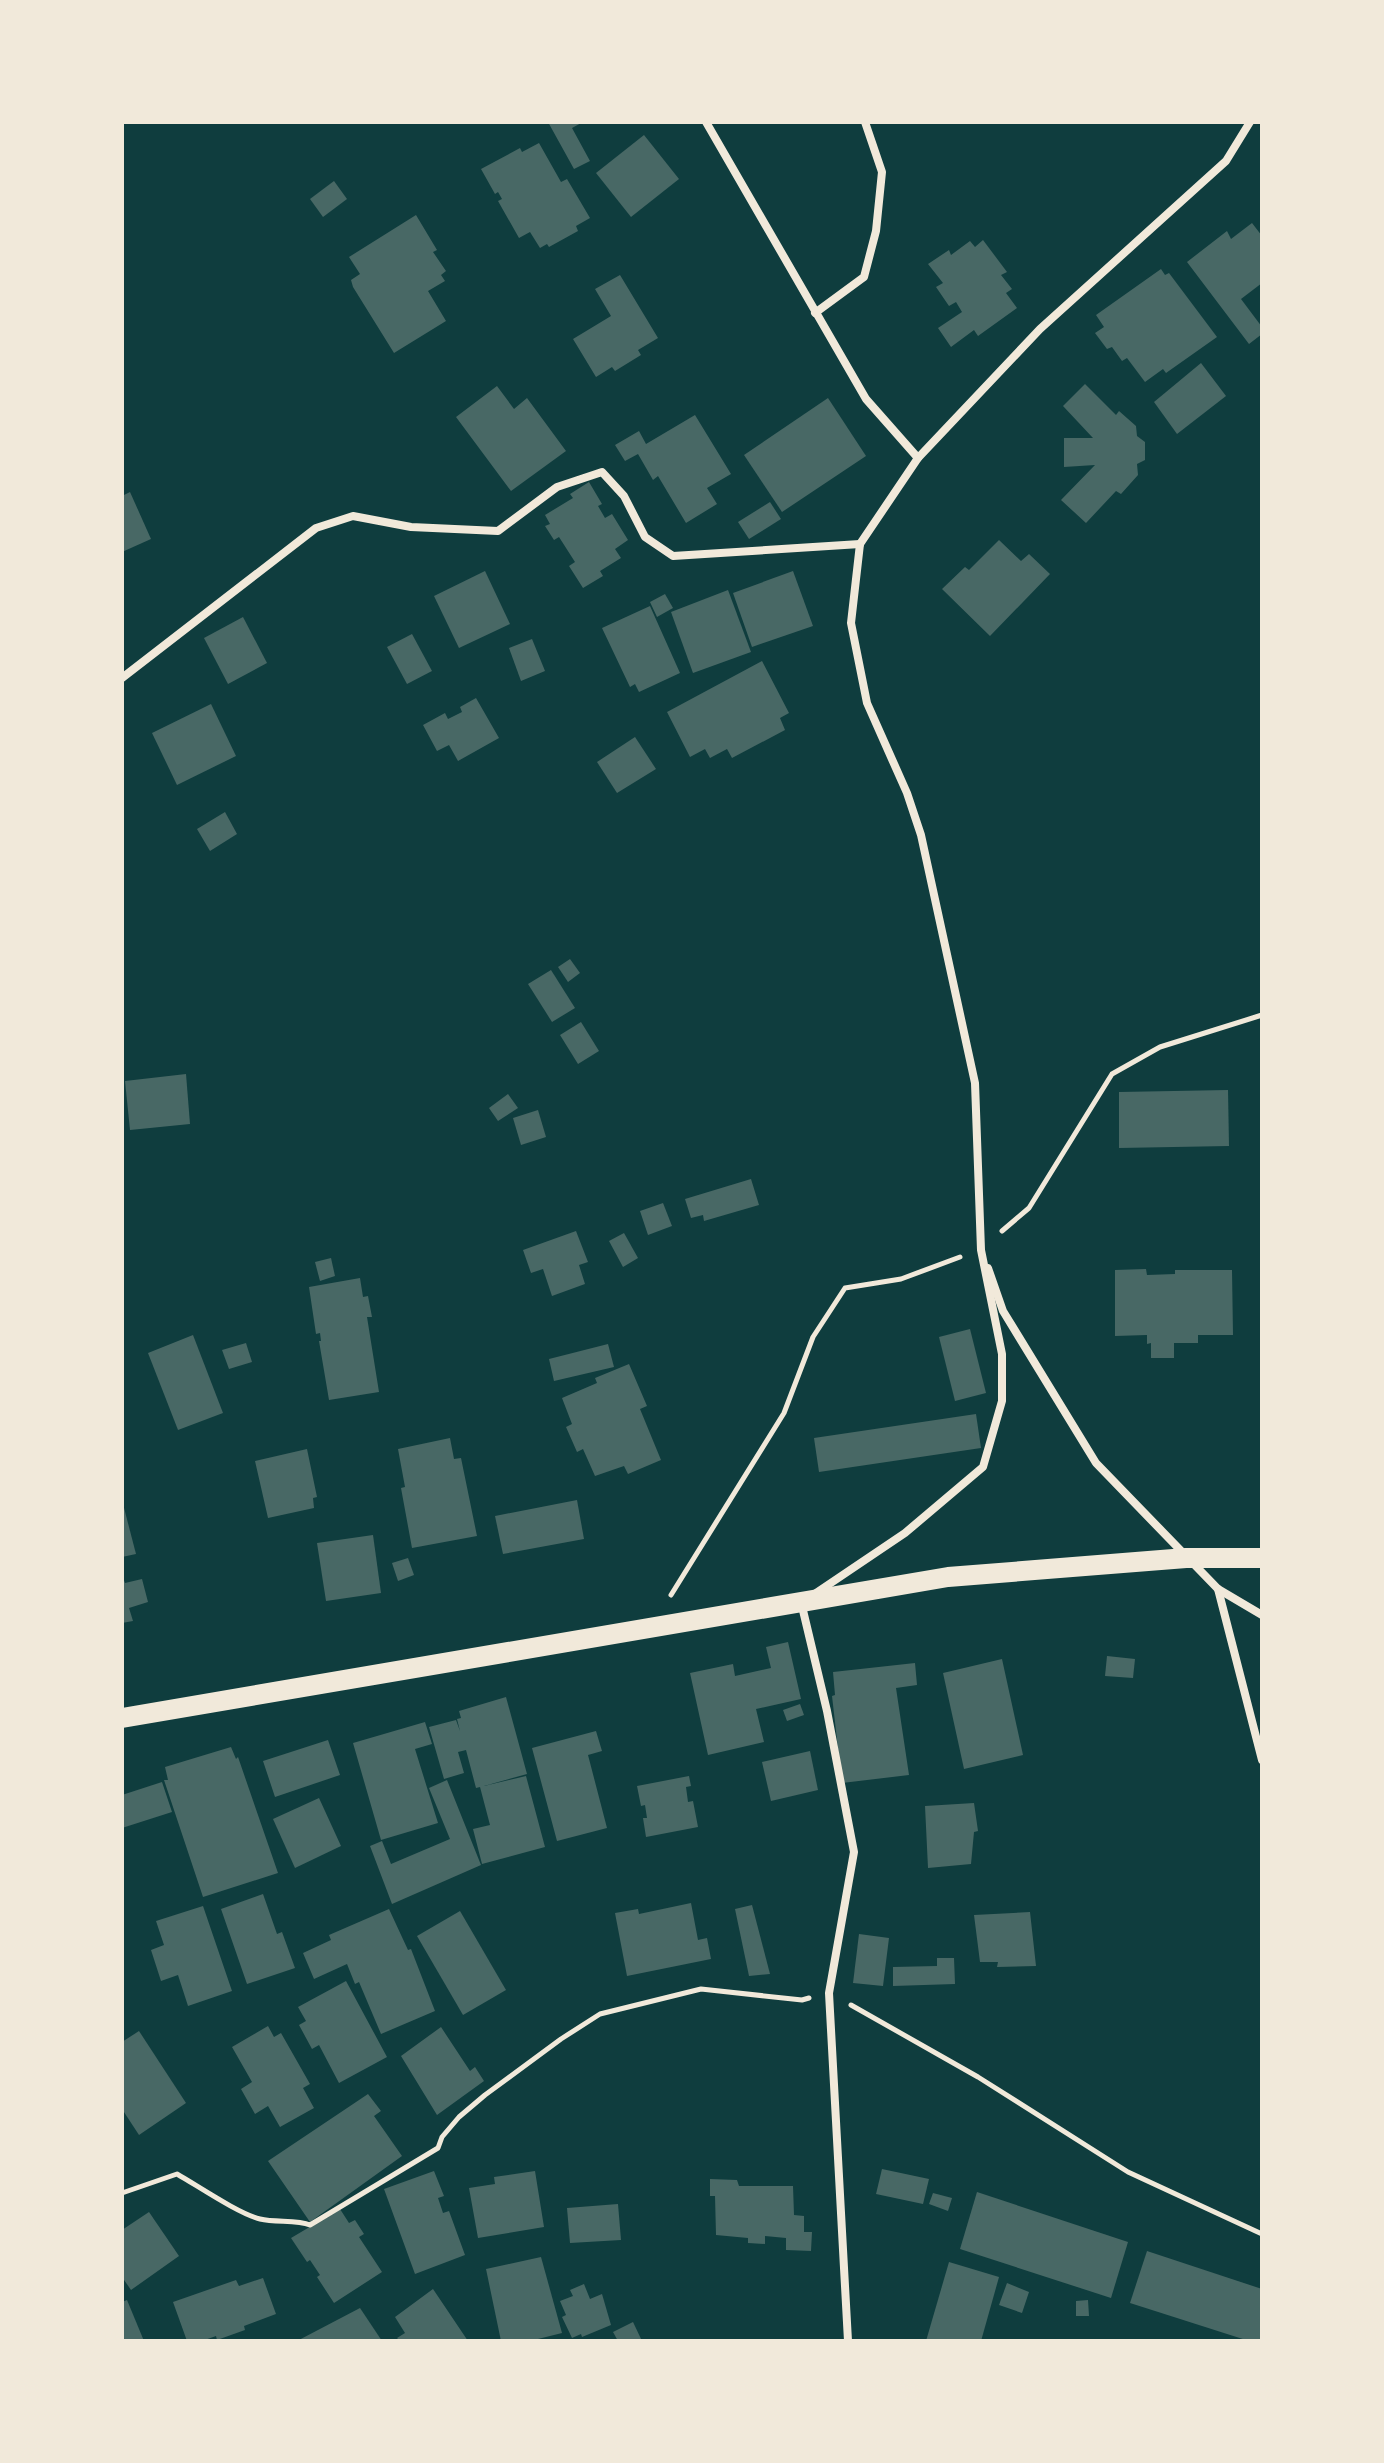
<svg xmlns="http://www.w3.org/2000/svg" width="1384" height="2463" font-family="'Noto Serif',serif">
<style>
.building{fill:#486865}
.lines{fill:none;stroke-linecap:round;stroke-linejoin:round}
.path{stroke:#f1e9da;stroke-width:5}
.minor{stroke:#f1e9da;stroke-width:8}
.primary{stroke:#f1e9da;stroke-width:20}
</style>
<rect width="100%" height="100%" fill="#0f3d3e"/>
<g class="building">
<polygon points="548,122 583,122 572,128 590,161 574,169"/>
<polygon points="644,135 679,179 631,217 596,173"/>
<polygon points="539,143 561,182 567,179 590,218 576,226 578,231 549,247 547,244 540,248 530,232 519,238 498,201 502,199 498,192 495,194 481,169 520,148 522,152"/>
<polygon points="334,181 347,199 323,217 310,199"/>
<polygon points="416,215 437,250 433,252 446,271 441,275 445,281 428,291 446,321 394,353 353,287 351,280 360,274 349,257"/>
<polygon points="1252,223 1262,236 1262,270 1260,272 1262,283 1241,299 1262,327 1262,334 1249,344 1187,262 1227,231 1231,239"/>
<polygon points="983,240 1007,272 1001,275 1012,289 1006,293 1017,308 978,336 974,330 951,347 938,328 962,312 956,302 949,306 936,287 943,283 928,264 949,250 951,255 970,241 975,247"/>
<polygon points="1161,269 1165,275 1169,273 1217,337 1166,373 1163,369 1145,382 1127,358 1122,361 1112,347 1107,349 1095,333 1104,327 1096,315"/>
<polygon points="620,275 658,338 638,350 641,355 615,371 612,367 596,377 573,339 611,316 595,289"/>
<polygon points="1201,363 1226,396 1177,434 1154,402"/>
<polygon points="1085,384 1116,415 1119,411 1136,426 1137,436 1145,442 1145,460 1137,464 1138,475 1121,494 1116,491 1086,523 1061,500 1095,465 1064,467 1064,438 1093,438 1063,406"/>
<polygon points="497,386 514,409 527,398 566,451 511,491 456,417"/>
<polygon points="828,398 866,456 782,512 744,455"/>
<polygon points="695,415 731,474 707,488 717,504 686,523 658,476 653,480 638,454 625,461 615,445 639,431 646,444"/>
<polygon points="589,482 602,504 598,506 605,518 612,514 628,540 615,549 621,558 600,571 603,576 583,588 569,566 575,562 559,537 554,540 545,526 550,524 545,515 573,498 570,494"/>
<polygon points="130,492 151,539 122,552 122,496"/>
<polygon points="770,502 781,519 749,539 738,522"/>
<polygon points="999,540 1021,561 1029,554 1050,574 990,636 942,589 965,567 969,570"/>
<polygon points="485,571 510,624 459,648 434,596"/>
<polygon points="793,571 813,626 752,647 733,593"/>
<polygon points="728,590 751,652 693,673 671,612"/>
<polygon points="665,594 673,608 657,617 650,602"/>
<polygon points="650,606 680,673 639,692 635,684 630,687 602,628"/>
<polygon points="243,617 267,663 228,684 204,638"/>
<polygon points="412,634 432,671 407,684 387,647"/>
<polygon points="532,639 545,671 521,681 509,648"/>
<polygon points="762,661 789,713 780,718 785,730 732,758 727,749 710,758 705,749 690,757 667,712"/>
<polygon points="476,698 499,738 458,761 449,745 437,751 423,725 445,713 448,719 462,712 460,707"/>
<polygon points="211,704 236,756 177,785 152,733"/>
<polygon points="635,737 656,769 617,793 597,762"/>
<polygon points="225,812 237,834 210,851 197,829"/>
<polygon points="570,959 580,973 568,982 558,967"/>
<polygon points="551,970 575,1008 552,1022 528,984"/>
<polygon points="581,1022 599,1051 578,1064 560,1035"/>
<polygon points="186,1074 190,1124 130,1130 125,1081"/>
<polygon points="1228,1090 1229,1146 1119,1148 1119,1092"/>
<polygon points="508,1094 518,1108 498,1121 489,1108"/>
<polygon points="538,1110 546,1137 521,1145 513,1118"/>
<polygon points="751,1179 759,1205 704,1221 703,1215 691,1218 685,1199"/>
<polygon points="663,1203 672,1226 648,1235 640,1211"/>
<polygon points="576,1231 588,1262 579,1265 585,1284 552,1296 543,1269 531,1273 523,1250"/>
<polygon points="624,1233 638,1258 623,1267 609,1241"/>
<polygon points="331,1258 335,1276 320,1281 315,1262"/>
<polygon points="1146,1269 1147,1275 1175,1274 1175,1270 1232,1270 1233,1335 1198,1335 1198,1343 1174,1343 1174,1358 1151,1358 1151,1343 1147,1344 1147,1335 1115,1336 1115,1270"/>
<polygon points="360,1278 363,1297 368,1296 372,1317 367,1317 379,1392 329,1400 319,1341 321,1341 320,1333 316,1334 309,1287"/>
<polygon points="970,1329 986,1393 955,1401 939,1337"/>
<polygon points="193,1335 223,1413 178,1430 148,1353"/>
<polygon points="246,1343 252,1362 229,1369 222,1350"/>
<polygon points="608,1344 614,1367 554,1381 549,1359"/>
<polygon points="629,1364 647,1406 640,1409 661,1460 628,1474 624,1466 595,1476 583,1449 577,1452 566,1427 572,1424 562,1398 597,1383 595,1378"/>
<polygon points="976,1414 981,1448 819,1472 814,1438"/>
<polygon points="450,1438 454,1459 461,1458 477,1536 412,1548 401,1488 405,1487 398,1449"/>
<polygon points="307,1449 317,1497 313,1498 314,1508 268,1518 255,1461"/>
<polygon points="122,1500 136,1554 122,1557"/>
<polygon points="577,1500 584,1539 503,1554 495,1516"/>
<polygon points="373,1535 381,1593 326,1601 317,1543"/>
<polygon points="408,1558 414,1575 398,1581 392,1563"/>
<polygon points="122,1575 125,1583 142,1579 148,1602 129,1608 133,1621 122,1623"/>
<polygon points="788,1642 801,1699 756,1709 764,1742 708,1755 690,1673 733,1664 735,1676 771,1668 766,1647"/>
<polygon points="1107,1656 1135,1659 1133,1678 1105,1676"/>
<polygon points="1002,1659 1023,1755 964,1769 943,1673"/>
<polygon points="915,1663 917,1685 896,1688 909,1775 842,1783 832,1696 835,1695 833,1672"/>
<polygon points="506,1697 527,1774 484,1786 526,1776 545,1847 482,1864 473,1829 490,1825 480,1787 476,1788 466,1750 458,1752 464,1773 444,1779 429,1727 456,1720 460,1731 457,1719 461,1718 459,1711"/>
<polygon points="800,1704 804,1715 787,1721 783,1710"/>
<polygon points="425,1722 432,1744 415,1749 438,1823 381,1840 353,1743"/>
<polygon points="596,1731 602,1751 588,1755 607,1828 557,1841 532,1748"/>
<polygon points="328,1740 340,1775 275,1797 263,1761"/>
<polygon points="231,1747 236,1759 238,1757 278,1873 203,1897 164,1780 168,1780 165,1767"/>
<polygon points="810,1751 818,1790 771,1801 762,1762"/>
<polygon points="689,1776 691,1786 686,1787 688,1802 693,1801 698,1827 646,1837 643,1818 647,1818 645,1805 641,1806 637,1786"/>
<polygon points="447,1780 481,1865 392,1904 370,1846 382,1841 391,1864 450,1839 429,1788"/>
<polygon points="162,1782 172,1812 122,1828 122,1795"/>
<polygon points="319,1798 341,1846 295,1868 273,1819"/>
<polygon points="974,1803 978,1831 974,1832 971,1864 928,1868 925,1806"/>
<polygon points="263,1894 277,1934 282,1932 295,1968 247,1984 221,1909"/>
<polygon points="691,1903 698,1940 707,1938 711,1959 627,1976 615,1913 638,1909 639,1914"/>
<polygon points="752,1905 770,1974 749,1976 735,1909"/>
<polygon points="203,1906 232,1991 188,2006 178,1975 161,1981 151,1950 164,1945 156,1921"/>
<polygon points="389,1909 408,1950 411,1949 435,2011 381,2034 359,1982 355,1984 347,1964 314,1979 303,1953 331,1940 329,1935"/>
<polygon points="460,1911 506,1990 463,2015 417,1936"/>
<polygon points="1030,1912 1036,1966 997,1967 998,1962 980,1962 974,1915"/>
<polygon points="859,1934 889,1938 883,1986 853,1983"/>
<polygon points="937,1958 954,1958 955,1984 893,1986 893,1967 937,1966"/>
<polygon points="346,1981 387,2057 339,2083 319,2045 312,2049 299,2025 306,2021 298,2007"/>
<polygon points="268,2026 274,2037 281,2033 310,2084 303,2088 314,2108 280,2127 268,2106 255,2114 241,2089 252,2082 232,2047"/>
<polygon points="441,2027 470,2071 475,2067 484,2081 437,2115 401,2056"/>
<polygon points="139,2031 186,2103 139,2135 122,2109 122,2042"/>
<polygon points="368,2094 381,2111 374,2116 402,2156 310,2222 268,2161"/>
<polygon points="882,2169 929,2179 923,2204 876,2194"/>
<polygon points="434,2171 444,2196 438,2198 443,2213 449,2211 465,2255 415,2274 384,2189"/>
<polygon points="535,2171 544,2227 478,2238 469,2188 495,2184 494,2177"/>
<polygon points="710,2179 737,2180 739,2186 793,2186 794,2215 804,2216 804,2232 812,2232 811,2251 786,2250 786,2238 765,2236 765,2244 748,2243 748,2238 716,2235 715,2196 710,2196"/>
<polygon points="977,2192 1128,2242 1111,2298 960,2249"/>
<polygon points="933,2193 952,2198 948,2211 929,2204"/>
<polygon points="618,2204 621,2240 570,2243 567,2208"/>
<polygon points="340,2209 349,2223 355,2220 364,2234 359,2237 382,2272 334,2303 317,2277 320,2275 310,2260 307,2262 291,2238"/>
<polygon points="149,2212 179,2256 131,2290 122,2277 122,2230"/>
<polygon points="1147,2251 1262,2289 1262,2341 1249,2341 1130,2303"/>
<polygon points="541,2257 562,2333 530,2341 501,2341 486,2269"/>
<polygon points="949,2262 999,2277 981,2341 926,2341"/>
<polygon points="263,2278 276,2314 244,2326 245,2330 217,2340 216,2336 202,2341 187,2341 173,2302 236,2280 239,2286"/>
<polygon points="1007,2283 1029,2292 1022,2313 999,2305"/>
<polygon points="584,2284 590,2299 602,2294 611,2325 582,2337 581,2334 572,2338 562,2317 566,2315 560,2301 573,2296 570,2290"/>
<polygon points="433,2289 468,2341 400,2341 397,2338 405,2333 395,2317"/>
<polygon points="127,2300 144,2341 122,2341 122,2302"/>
<polygon points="1088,2300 1089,2316 1076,2316 1076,2301"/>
<polygon points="360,2308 382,2341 297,2341"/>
<polygon points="633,2322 642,2341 618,2341 613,2332"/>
</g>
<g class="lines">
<g class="path">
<polyline points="1002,1231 1029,1208 1112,1074 1160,1047 1262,1015"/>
<polyline points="671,1595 784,1413 813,1337 845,1288 901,1279 960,1257"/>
<polyline points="851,2005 978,2077 1128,2172 1262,2234"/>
<path d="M 122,2193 L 177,2174 C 198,2186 239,2214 260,2219 C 276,2223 297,2219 310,2225 L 438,2148 L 442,2137 L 459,2117 L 485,2095 L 561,2039 L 600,2014 L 701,1989 L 802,2000 L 809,1998"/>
</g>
<g class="minor">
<polyline points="706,122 866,399 918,458"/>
<polyline points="815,313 864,277 876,231 882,172 865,122"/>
<polyline points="122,678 316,528 353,516 411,527 498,531 557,487 602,472 624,496 645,537 673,556 860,544"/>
<polyline points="988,1268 1003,1311 1096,1463 1218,1589 1262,1615"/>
<polyline points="1218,1589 1262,1760"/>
<polyline points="816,1593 905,1533 983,1467 1002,1401 1002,1354 981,1250 975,1083 921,835 907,793 867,703 851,623 860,544 918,458 1040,329 1226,161 1250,122"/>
<polyline points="801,1602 827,1711 854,1852 829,1993 848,2341"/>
</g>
<polyline class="primary" points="122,1718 948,1577 1186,1558 1262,1558"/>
</g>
<rect width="1384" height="2463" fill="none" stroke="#f1e9da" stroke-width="248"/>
</svg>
